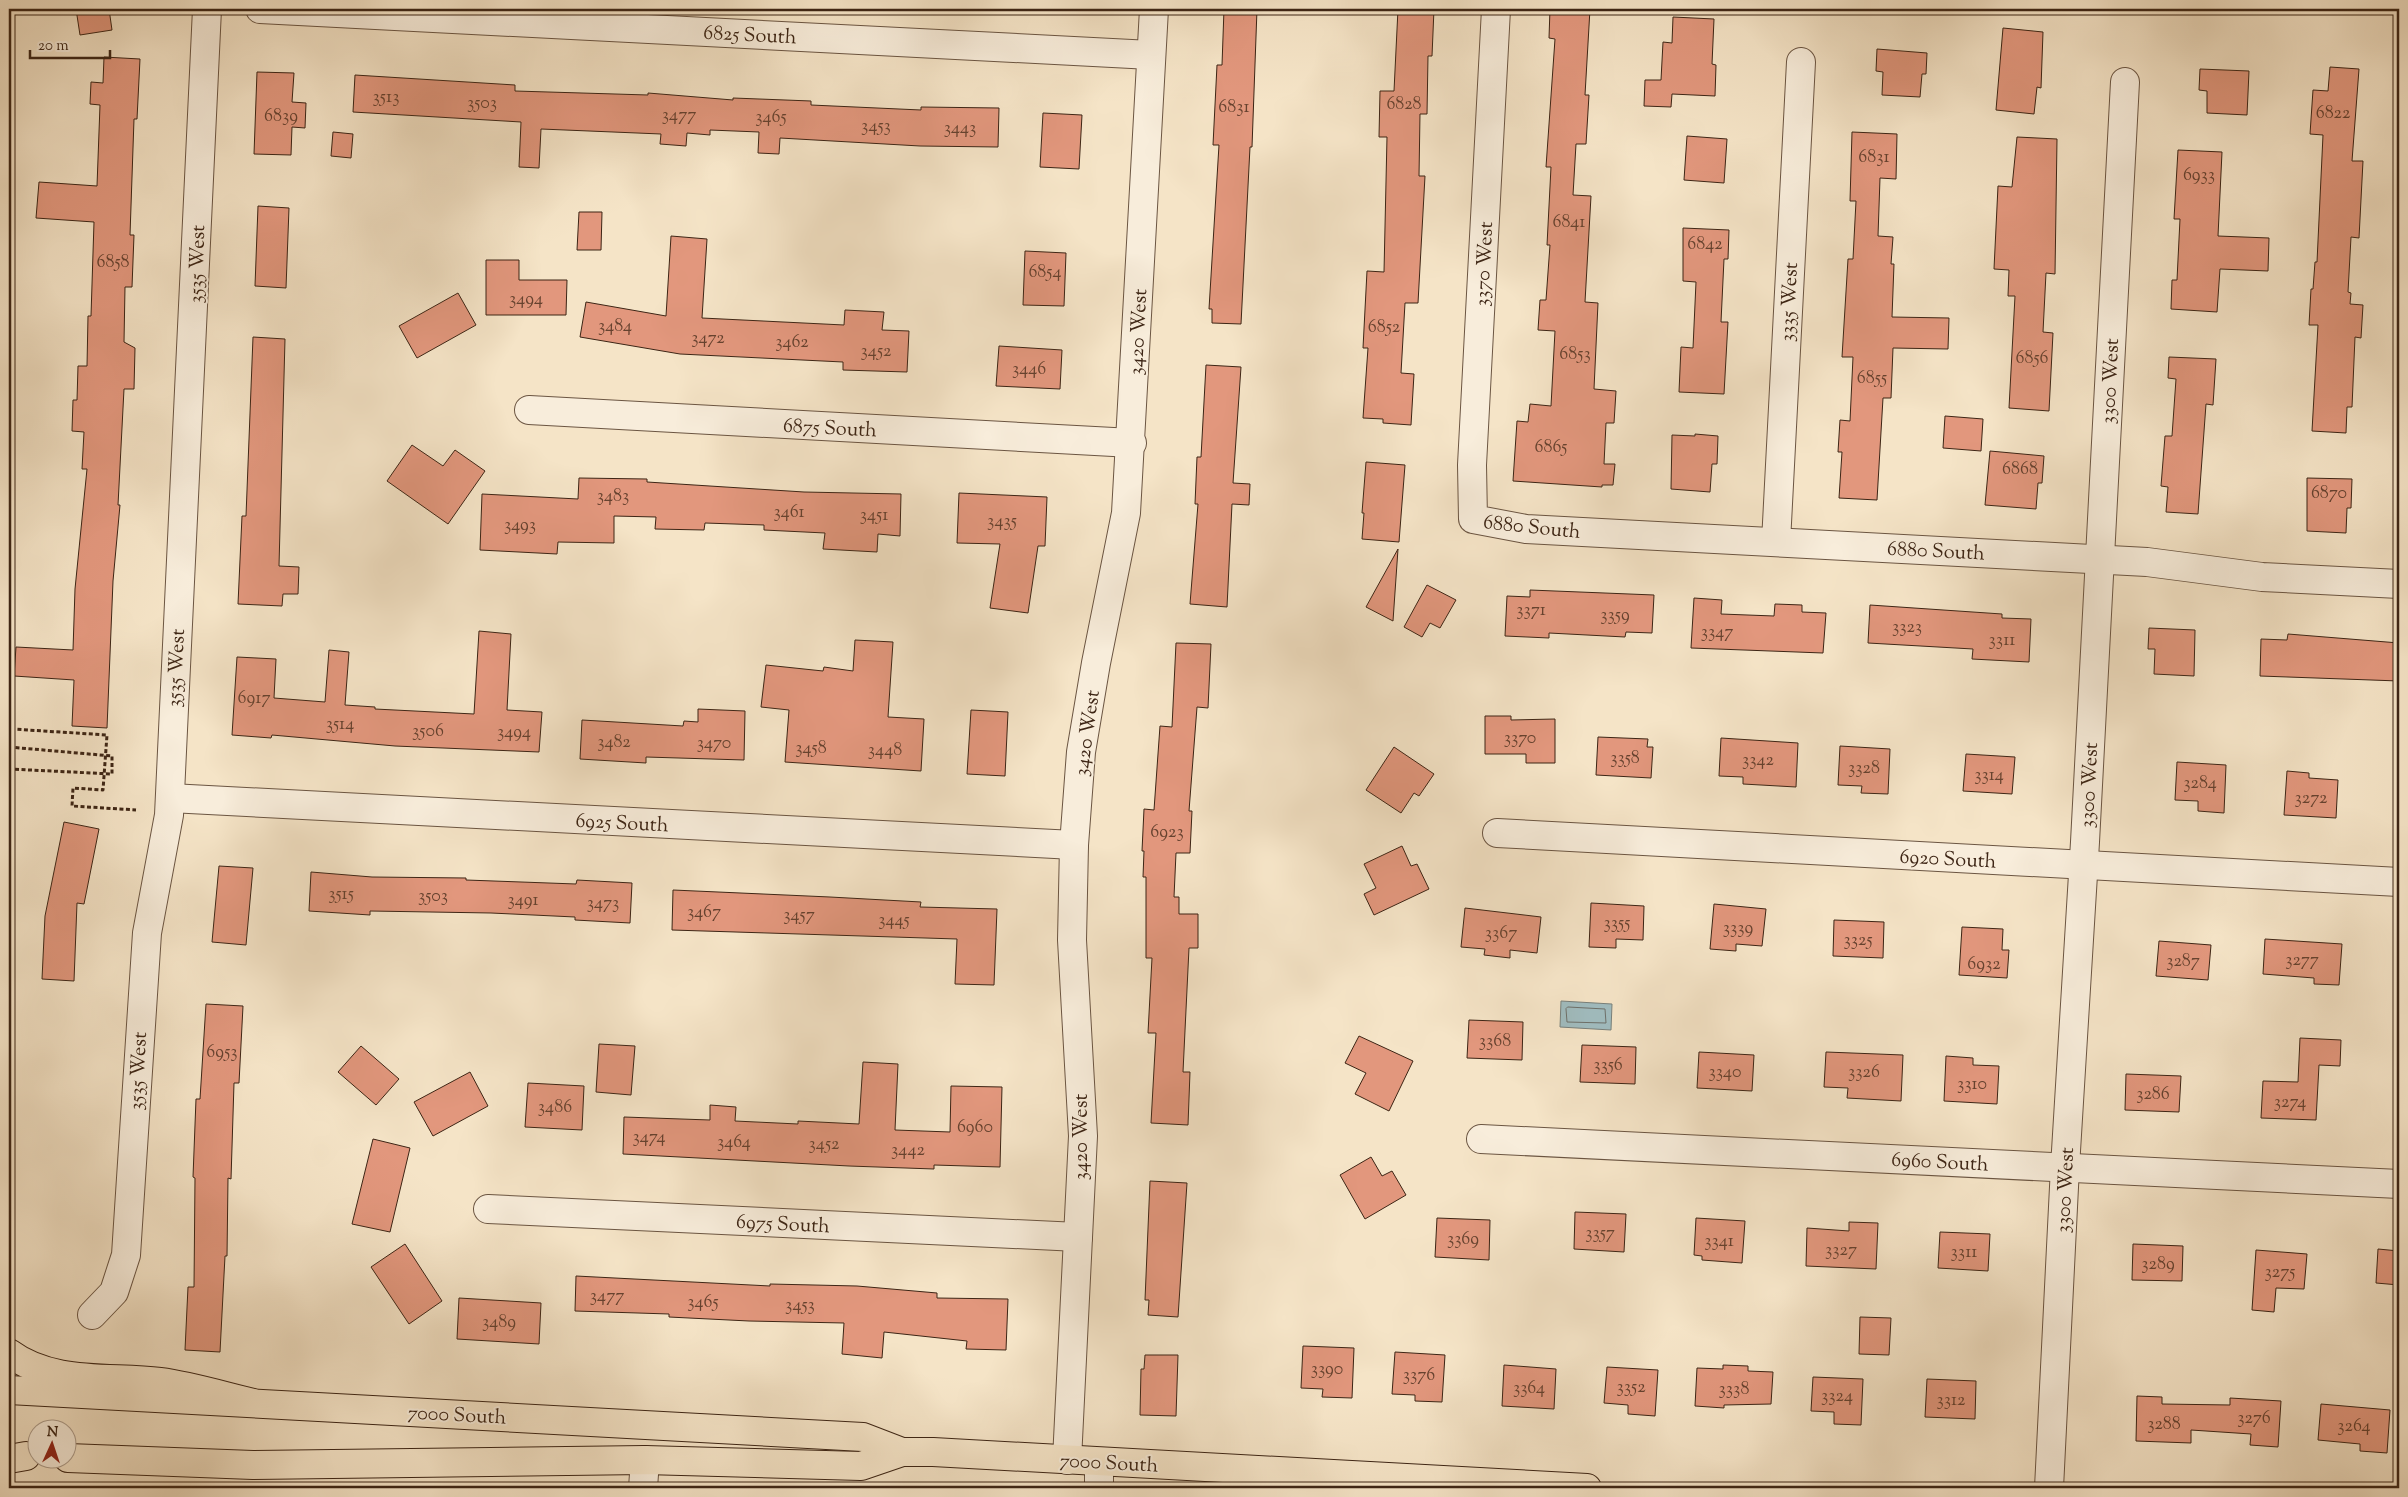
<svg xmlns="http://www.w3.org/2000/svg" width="2408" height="1497" font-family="'Sorts Mill Goudy',serif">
	<rect width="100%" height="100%" fill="#f5e4c7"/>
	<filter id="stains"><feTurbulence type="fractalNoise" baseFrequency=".004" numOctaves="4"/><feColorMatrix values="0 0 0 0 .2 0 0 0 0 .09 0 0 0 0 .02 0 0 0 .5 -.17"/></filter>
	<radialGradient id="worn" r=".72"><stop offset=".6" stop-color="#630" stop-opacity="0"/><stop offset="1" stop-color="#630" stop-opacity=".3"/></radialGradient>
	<polygon fill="#a0bcbf" stroke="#78807b" points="1561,1001 1612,1004 1611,1030 1560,1027"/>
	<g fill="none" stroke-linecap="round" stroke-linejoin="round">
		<polygon stroke="#6e706a" stroke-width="1" points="1568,1007 1605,1009 1606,1023 1567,1022 1566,1009"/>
	</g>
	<g fill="#e2977d" stroke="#3d2515">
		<polygon points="76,9 109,9 112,30 80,35"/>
		<polygon points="1224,9 1257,9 1252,147 1250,147 1241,324 1212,323 1212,309 1209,309 1219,145 1213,145 1217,65 1222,65"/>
		<polygon points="1398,9 1434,9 1432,56 1428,56 1427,114 1420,114 1419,176 1425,176 1418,303 1405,303 1401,373 1414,374 1411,425 1383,423 1383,419 1363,418 1368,348 1363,348 1367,271 1384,272 1387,137 1379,137 1380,91 1394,91"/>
		<polygon points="1550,9 1590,9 1585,95 1589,95 1586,144 1576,144 1573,195 1591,196 1585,302 1598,303 1594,389 1616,391 1614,423 1606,423 1604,464 1615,464 1613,485 1602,485 1602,487 1513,481 1517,421 1528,422 1530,404 1551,406 1555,331 1538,330 1540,300 1546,300 1550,245 1547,245 1551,167 1546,167 1555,39 1549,38"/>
		<polygon points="1673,17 1714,19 1712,64 1716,65 1715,96 1672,94 1671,107 1644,106 1645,80 1661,80 1663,42 1672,43"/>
		<polygon points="2003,28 2043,32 2041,88 2037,87 2034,114 1996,110"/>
		<polygon points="1877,49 1927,53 1926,74 1922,74 1920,97 1882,95 1883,72 1876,71"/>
		<polygon points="104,57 140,59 137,119 134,119 130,235 134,235 132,287 125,287 124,342 135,348 134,389 124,389 118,505 120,505 113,581 107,728 72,726 74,680 14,676 16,647 73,650 75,589 87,469 82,469 84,432 72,431 73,400 77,400 78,366 87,366 88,316 91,316 94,222 36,218 39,182 97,186 100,105 90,104 91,82 103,83"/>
		<polygon points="2330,67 2359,69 2352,161 2363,161 2359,238 2351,237 2348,292 2351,293 2350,304 2363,305 2361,338 2355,337 2352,407 2347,407 2346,433 2312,431 2318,325 2309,325 2311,289 2313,289 2315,262 2317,262 2323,135 2310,134 2313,90 2328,91"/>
		<polygon points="2200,69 2249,71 2247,115 2207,113 2207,91 2199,90"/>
		<polygon points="257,72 294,73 292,102 306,103 305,128 292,127 291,155 254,154"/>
		<polygon points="355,75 515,85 515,91 648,95 648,93 733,100 733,98 811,101 811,105 921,110 921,107 999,108 998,147 920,146 780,138 779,154 758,153 759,132 710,130 710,135 687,133 686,146 660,144 661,134 541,129 539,168 519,167 521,122 353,112"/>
		<polygon points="1043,113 1082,115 1079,169 1040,167"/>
		<polygon points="333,132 353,134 351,158 331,156"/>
		<polygon points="1852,132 1897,134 1896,179 1880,178 1878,236 1893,237 1891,264 1894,264 1892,317 1949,318 1948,349 1893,348 1891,398 1883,398 1877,500 1839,498 1842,452 1838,452 1840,420 1850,421 1853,357 1842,357 1848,259 1853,259 1856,201 1850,201"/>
		<polygon points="1687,136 1727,139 1724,183 1684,180"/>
		<polygon points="2017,137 2057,139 2055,274 2046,273 2043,332 2053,333 2049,411 2009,408 2015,296 2008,296 2009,270 1994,269 1998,186 2012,187"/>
		<polygon points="2178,150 2222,152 2218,236 2269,238 2268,271 2220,269 2217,312 2171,309 2172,280 2177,280 2180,219 2174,219"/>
		<polygon points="258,206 289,208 286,288 255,286"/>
		<polygon points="579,212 602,212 601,250 577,250"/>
		<polygon points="1683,228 1729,230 1728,259 1724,259 1721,322 1728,322 1724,394 1679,392 1681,347 1693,348 1696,282 1683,281"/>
		<polygon points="671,236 707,239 702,318 844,325 845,310 884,312 882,330 909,331 907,372 843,370 843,362 680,354 580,337 586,302 666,316"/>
		<polygon points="1025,251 1066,253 1064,306 1023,305"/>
		<polygon points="486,260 519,260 519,280 567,280 566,315 486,315"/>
		<polygon points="458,293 476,325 417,358 399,326"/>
		<polygon points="253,337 285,339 279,566 299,567 298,594 283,594 282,606 238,604 242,516 246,516"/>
		<polygon points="999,346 1062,350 1060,389 996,386"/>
		<polygon points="2169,357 2216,359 2213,405 2206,404 2198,514 2166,512 2168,487 2161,486 2165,436 2172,436 2176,379 2168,378"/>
		<polygon points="1206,365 1241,367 1233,483 1250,484 1249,505 1232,504 1227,607 1190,604 1198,504 1195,504 1197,457 1201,457"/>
		<polygon points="1945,416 1983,419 1981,451 1943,448"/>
		<polygon points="1695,434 1718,436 1717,464 1712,464 1710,492 1671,489 1672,435 1695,436"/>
		<polygon points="412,445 443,466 455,450 485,471 448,524 387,481"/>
		<polygon points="1990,451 2044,456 2042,483 2038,483 2036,509 1985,505"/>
		<polygon points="1366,462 1405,465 1399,542 1362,539 1364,513 1362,513"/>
		<polygon points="579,478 647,479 647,482 804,492 901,494 900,536 878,534 877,552 823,549 825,533 764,530 764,525 705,523 704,530 655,529 656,517 614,516 614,543 558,542 557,554 480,550 482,494 578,499"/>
		<polygon points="2307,478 2352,479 2351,508 2347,508 2346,533 2307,531"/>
		<polygon points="959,493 1047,497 1045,546 1038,546 1028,613 990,608 1000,544 957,543"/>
		<polygon points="1398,549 1393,621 1366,607"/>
		<polygon points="1427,585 1456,600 1440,628 1430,623 1422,637 1404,627"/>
		<polygon points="1530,590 1654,595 1652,633 1626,632 1625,637 1549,633 1549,638 1505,636 1507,596 1530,597"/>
		<polygon points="1694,598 1722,600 1721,614 1774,616 1775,604 1802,605 1802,612 1826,613 1823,653 1691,648"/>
		<polygon points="1870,605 2002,614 2002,618 2031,619 2029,662 1972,659 1973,649 1868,643"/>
		<polygon points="2149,628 2195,630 2194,676 2154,674 2155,649 2148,649"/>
		<polygon points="479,631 511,634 507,710 542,712 539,752 395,746 272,735 271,738 232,735 237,657 276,659 274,698 325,702 329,650 349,652 345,705 375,707 375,709 474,714"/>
		<polygon points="2288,634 2399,643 2399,681 2260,676 2261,639 2287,640"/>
		<polygon points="855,640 893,642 888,717 924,719 921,771 785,762 789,710 761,707 766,665 823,671 824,667 853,671"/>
		<polygon points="1176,643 1211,644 1208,708 1197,707 1189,811 1192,811 1190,853 1176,853 1174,897 1179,897 1179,914 1198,914 1198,948 1189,948 1183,1072 1190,1072 1188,1125 1151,1123 1156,1033 1148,1033 1152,958 1146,958 1146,877 1143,877 1144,851 1142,851 1144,809 1154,810 1160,726 1172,727"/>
		<polygon points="698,709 745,711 744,760 646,757 646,763 580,759 582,720 683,726 684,721 698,722"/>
		<polygon points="971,710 1008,712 1005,776 967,774"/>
		<polygon points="1485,716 1511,716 1511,720 1555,719 1555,763 1526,763 1526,754 1485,754"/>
		<polygon points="1598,737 1648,739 1647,747 1653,747 1651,778 1596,775"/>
		<polygon points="1721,738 1798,743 1796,787 1743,784 1743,777 1719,776"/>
		<polygon points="1840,746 1890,749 1888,794 1861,793 1862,786 1838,785"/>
		<polygon points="1394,747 1434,774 1419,796 1414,793 1401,813 1366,790"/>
		<polygon points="1966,754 2015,757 2012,794 1963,791"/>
		<polygon points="2177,762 2226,765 2224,813 2198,811 2198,801 2175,800"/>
		<polygon points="2287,771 2309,773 2309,778 2338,780 2336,818 2284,815"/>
		<polygon points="64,822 99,829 84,904 77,903 74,981 42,979 45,916"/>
		<polygon points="1402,846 1411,866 1417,864 1429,889 1374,915 1364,894 1376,888 1364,864"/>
		<polygon points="219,866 253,868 246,945 212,942"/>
		<polygon points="311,872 372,877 466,878 466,880 576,884 577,880 632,883 630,923 575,920 575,917 491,913 370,911 370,915 309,911"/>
		<polygon points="673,890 830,897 921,902 920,907 997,909 994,985 955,984 957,939 672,930"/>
		<polygon points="1591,903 1644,906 1643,940 1616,939 1616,948 1589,947"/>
		<polygon points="1714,904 1766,909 1762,946 1736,944 1736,951 1710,949"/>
		<polygon points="1465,908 1541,917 1537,953 1510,950 1510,958 1484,955 1485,949 1461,947"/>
		<polygon points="1834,920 1884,922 1883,958 1833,956"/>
		<polygon points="1962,927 2003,929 2002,950 2009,950 2007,978 1959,975"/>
		<polygon points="2265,939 2342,944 2339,985 2314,984 2314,978 2263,974"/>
		<polygon points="2159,941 2211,945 2208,980 2156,976"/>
		<polygon points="206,1004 243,1006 239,1083 234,1083 231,1179 228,1178 227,1256 225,1256 220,1352 185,1350 188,1287 194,1287 195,1178 193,1177 196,1099 200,1099"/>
		<polygon points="1469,1020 1523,1022 1522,1060 1467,1058"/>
		<polygon points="1359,1036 1413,1061 1389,1111 1355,1094 1366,1073 1345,1063"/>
		<polygon points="2300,1038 2341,1040 2340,1066 2319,1065 2316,1120 2261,1118 2263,1081 2298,1082"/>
		<polygon points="599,1044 635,1046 631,1095 596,1092"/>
		<polygon points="1582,1045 1636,1047 1635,1084 1580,1082"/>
		<polygon points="361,1046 399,1079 376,1105 338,1072"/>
		<polygon points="1699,1052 1754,1055 1752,1091 1697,1088"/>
		<polygon points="1826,1052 1903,1055 1901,1101 1847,1098 1848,1088 1824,1087"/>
		<polygon points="1946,1056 1973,1058 1973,1065 1999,1066 1997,1104 1944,1101"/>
		<polygon points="863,1062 898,1064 895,1130 950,1132 951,1086 1002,1087 1000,1167 934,1165 934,1169 849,1166 623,1154 624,1117 710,1120 710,1105 736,1107 735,1121 798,1124 798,1121 859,1124"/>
		<polygon points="470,1072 488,1106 433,1136 414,1102"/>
		<polygon points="2126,1074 2181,1076 2179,1112 2125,1110"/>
		<polygon points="528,1083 584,1086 582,1130 525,1127"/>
		<polygon points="373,1139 410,1148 390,1232 352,1224"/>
		<polygon points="1371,1157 1382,1176 1392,1171 1406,1195 1365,1219 1340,1175"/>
		<polygon points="1150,1181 1187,1183 1178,1317 1148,1315 1149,1300 1145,1300"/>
		<polygon points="1575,1212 1626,1214 1624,1252 1574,1249"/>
		<polygon points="1437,1218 1490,1220 1489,1260 1435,1257"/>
		<polygon points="1696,1218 1745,1221 1742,1263 1702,1260 1702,1256 1694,1255"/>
		<polygon points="1849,1222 1878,1223 1876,1269 1806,1266 1807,1228 1849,1231"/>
		<polygon points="1940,1232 1990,1234 1988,1271 1938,1268"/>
		<polygon points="405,1244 442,1301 409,1324 371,1267"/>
		<polygon points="2133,1244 2183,1246 2182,1281 2132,1280"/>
		<polygon points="2378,1249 2399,1251 2399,1285 2376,1283"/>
		<polygon points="2256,1250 2307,1254 2304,1289 2276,1288 2274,1312 2252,1310"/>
		<polygon points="576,1276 770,1286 770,1284 857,1286 937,1293 937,1298 1008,1299 1006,1350 966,1349 967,1341 884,1332 882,1358 842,1354 844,1323 749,1321 669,1317 669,1314 575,1311"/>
		<polygon points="459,1298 541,1303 539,1344 457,1339"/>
		<polygon points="1860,1317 1891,1318 1889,1355 1859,1354"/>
		<polygon points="1303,1346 1354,1348 1352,1398 1322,1397 1323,1389 1301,1388"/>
		<polygon points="1395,1352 1445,1355 1442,1402 1415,1401 1415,1395 1392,1394"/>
		<polygon points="1145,1355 1178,1355 1176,1416 1140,1415 1141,1369 1144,1369"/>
		<polygon points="1504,1365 1556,1369 1554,1409 1502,1406"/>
		<polygon points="1723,1365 1748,1366 1748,1371 1773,1372 1771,1404 1724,1405 1724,1408 1695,1406 1697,1368 1723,1369"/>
		<polygon points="1607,1367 1658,1370 1655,1416 1628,1414 1628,1405 1604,1403"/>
		<polygon points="1813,1377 1863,1379 1861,1425 1834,1424 1834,1412 1811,1411"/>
		<polygon points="1927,1379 1976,1381 1975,1419 1925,1417"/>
		<polygon points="2137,1396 2162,1397 2162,1404 2230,1405 2230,1398 2281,1401 2278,1447 2250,1445 2251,1434 2191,1430 2191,1443 2136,1441"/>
		<polygon points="2321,1404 2390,1410 2387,1453 2360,1451 2360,1444 2318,1440"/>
	</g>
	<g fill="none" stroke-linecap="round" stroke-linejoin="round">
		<defs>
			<g id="minor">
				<polyline points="260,9 1151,55"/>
				<polyline points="1496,9 1472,465 1473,519 1526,529 2147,562 2262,577 2399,584"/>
				<polyline points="529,410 1132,443"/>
				<polyline points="1776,542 1801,62"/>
				<polyline points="170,798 1074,845"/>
				<polyline points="1497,833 2399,882"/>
				<polyline points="1481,1139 2399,1184"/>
				<polyline points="488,1209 1078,1237"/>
				<polyline points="92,1315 114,1292 126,1255 147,933 169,815 207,9"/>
				<polyline points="1067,1460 1083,1136 1072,940 1074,845 1081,752 1096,663 1126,513 1154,9"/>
				<polyline points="1099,1462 1099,1488"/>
				<polyline points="643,1488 645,1460"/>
				<polyline points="2049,1488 2065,1167 2085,842 2125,82"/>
			</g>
			<g id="major">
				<polyline points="9,1390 863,1437 902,1452"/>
				<polyline points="68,1458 253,1465 645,1460 861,1466 902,1452 933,1452 1587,1488"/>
			</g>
			<g id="highway">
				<path d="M9,1353C52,1385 110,1376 160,1382C191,1386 223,1396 253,1403"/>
				<polyline points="9,1459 26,1456"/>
			</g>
		</defs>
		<use href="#minor" stroke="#6b5542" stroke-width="30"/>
		<use href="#major" stroke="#3d2515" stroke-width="30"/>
		<use href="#highway" stroke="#3d2515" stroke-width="30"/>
		<polyline stroke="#3d2515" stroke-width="3" stroke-dasharray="4 2.5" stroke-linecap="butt" points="10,769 12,729 107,735 103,790 73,788 72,806 136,810"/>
		<use href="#minor" stroke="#f8eddb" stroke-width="28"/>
		<use href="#major" stroke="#f5e4c7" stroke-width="28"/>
		<use href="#highway" stroke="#f5e4c7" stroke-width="28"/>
		<polyline stroke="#3d2515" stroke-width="3" stroke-dasharray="4 2.5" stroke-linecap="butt" points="9,747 112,756 112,774 10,769"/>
	</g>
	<g text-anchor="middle" stroke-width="4" stroke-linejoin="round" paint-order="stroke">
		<g font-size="18" fill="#66422f">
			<text x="386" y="102">3513</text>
			<text x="482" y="108">3503</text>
			<text x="1404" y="109">6828</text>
			<text x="1234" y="112">6831</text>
			<text x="2333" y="118">6822</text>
			<text x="679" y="120">3477</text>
			<text x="281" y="121">6839</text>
			<text x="771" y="122">3465</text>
			<text x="876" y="131">3453</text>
			<text x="960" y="133">3443</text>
			<text x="1874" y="162">6831</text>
			<text x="2199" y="180">6933</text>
			<text x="1569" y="227">6841</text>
			<text x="1705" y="249">6842</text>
			<text x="113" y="267">6858</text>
			<text x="1045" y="277">6854</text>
			<text x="526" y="304">3494</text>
			<text x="615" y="331">3484</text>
			<text x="1384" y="332">6852</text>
			<text x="708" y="343">3472</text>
			<text x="792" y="347">3462</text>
			<text x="876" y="356">3452</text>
			<text x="1575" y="359">6853</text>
			<text x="2032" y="363">6856</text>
			<text x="1029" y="374">3446</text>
			<text x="1872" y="383">6855</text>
			<text x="1551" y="452">6865</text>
			<text x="2020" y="474">6868</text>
			<text x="2329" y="498">6870</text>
			<text x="613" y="501">3483</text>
			<text x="789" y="517">3461</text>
			<text x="874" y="520">3451</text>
			<text x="1002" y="526">3435</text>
			<text x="520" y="530">3493</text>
			<text x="1531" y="615">3371</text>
			<text x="1615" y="620">3359</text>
			<text x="1907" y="632">3323</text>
			<text x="1717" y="637">3347</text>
			<text x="2002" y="645">3311</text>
			<text x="254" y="703">6917</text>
			<text x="340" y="729">3514</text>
			<text x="428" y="736">3506</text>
			<text x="514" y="737">3494</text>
			<text x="1520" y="743">3370</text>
			<text x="614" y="747">3482</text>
			<text x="714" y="748">3470</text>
			<text x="811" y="753">3458</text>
			<text x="885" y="755">3448</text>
			<text x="1625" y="763">3358</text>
			<text x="1758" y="765">3342</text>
			<text x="1864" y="773">3328</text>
			<text x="1989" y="780">3314</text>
			<text x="2200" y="788">3284</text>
			<text x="2311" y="803">3272</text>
			<text x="1167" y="837">6923</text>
			<text x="341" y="899">3515</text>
			<text x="433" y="901">3503</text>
			<text x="523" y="905">3491</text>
			<text x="603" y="908">3473</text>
			<text x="704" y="917">3467</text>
			<text x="799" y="920">3457</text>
			<text x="894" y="925">3445</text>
			<text x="1617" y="928">3355</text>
			<text x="1738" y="933">3339</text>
			<text x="1501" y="938">3367</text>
			<text x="1858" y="945">3325</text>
			<text x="2302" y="965">3277</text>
			<text x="2183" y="966">3287</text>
			<text x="1984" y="969">6932</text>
			<text x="1495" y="1046">3368</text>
			<text x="222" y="1057">6953</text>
			<text x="1608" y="1070">3356</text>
			<text x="1725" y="1077">3340</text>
			<text x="1864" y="1077">3326</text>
			<text x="1972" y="1089">3310</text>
			<text x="2153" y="1099">3286</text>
			<text x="2290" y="1107">3274</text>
			<text x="555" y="1112">3486</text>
			<text x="975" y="1132">6960</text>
			<text x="649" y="1142">3474</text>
			<text x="734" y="1147">3464</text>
			<text x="824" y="1149">3452</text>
			<text x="908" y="1155">3442</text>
			<text x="1600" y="1238">3357</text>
			<text x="1463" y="1244">3369</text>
			<text x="1719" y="1246">3341</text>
			<text x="1841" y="1255">3327</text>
			<text x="1964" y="1257">3311</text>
			<text x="2158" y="1269">3289</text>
			<text x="2280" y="1277">3275</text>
			<text x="607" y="1301">3477</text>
			<text x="703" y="1307">3465</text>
			<text x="800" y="1310">3453</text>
			<text x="499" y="1327">3489</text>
			<text x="1327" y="1374">3390</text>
			<text x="1419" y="1380">3376</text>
			<text x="1631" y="1392">3352</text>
			<text x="1529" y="1393">3364</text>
			<text x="1734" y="1394">3338</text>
			<text x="1837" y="1401">3324</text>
			<text x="1951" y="1405">3312</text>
			<text x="2254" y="1423">3276</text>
			<text x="2164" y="1429">3288</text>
			<text x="2354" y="1431">3264</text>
		</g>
		<g font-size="20" fill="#3d2515" stroke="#f8eddb">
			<text transform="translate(750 34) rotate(3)" y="7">6825 South</text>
			<text transform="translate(196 264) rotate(-88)" y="7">3535 West</text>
			<text transform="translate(1483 264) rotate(-87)" y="7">3370 West</text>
			<text transform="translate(1788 302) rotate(-87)" y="7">3335 West</text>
			<text transform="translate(1137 332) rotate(-87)" y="7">3420 West</text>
			<text transform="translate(2109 381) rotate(-87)" y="7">3300 West</text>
			<text transform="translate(830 427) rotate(3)" y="7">6875 South</text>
			<text transform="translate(1532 526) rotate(6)" y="7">6880 South</text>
			<text transform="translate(1936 550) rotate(3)" y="7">6880 South</text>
			<text transform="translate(175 668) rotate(-87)" y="7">3535 West</text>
			<text transform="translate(1086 733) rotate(-82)" y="7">3420 West</text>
			<text transform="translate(2088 785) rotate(-87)" y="7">3300 West</text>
			<text transform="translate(622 822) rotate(3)" y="7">6925 South</text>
			<text transform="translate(1948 858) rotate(3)" y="7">6920 South</text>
			<text transform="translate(137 1071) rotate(-87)" y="7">3535 West</text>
			<text transform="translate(1080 1137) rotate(-90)" y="7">3420 West</text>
			<text transform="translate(1940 1161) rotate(3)" y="7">6960 South</text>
			<text transform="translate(2064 1190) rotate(-87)" y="7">3300 West</text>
			<text transform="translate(783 1223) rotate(3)" y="7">6975 South</text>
			<text transform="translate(457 1414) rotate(3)" y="7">7000 South</text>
			<text transform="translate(1109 1462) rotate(3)" y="7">7000 South</text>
		</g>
	</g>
	<rect width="2408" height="1497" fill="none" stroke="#f5e4c7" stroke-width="30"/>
	<rect x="10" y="10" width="2388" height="1477" fill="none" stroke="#3d2515" stroke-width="2.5"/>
	<rect x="15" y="15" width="2378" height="1467" fill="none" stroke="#3d2515"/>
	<g transform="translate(52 1444) rotate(3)"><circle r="24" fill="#f8eddb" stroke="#ad9d8c"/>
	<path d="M0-4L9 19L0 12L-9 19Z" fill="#8f2418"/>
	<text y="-8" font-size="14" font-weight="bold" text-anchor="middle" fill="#3d2515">N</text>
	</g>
	<path d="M30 50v8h80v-8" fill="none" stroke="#3d2515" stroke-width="2.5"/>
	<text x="38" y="50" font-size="15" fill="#3d2515" stroke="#f8eddb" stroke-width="4" paint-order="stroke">20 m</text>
	<rect width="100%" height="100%" filter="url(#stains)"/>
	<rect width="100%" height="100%" fill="url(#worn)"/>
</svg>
